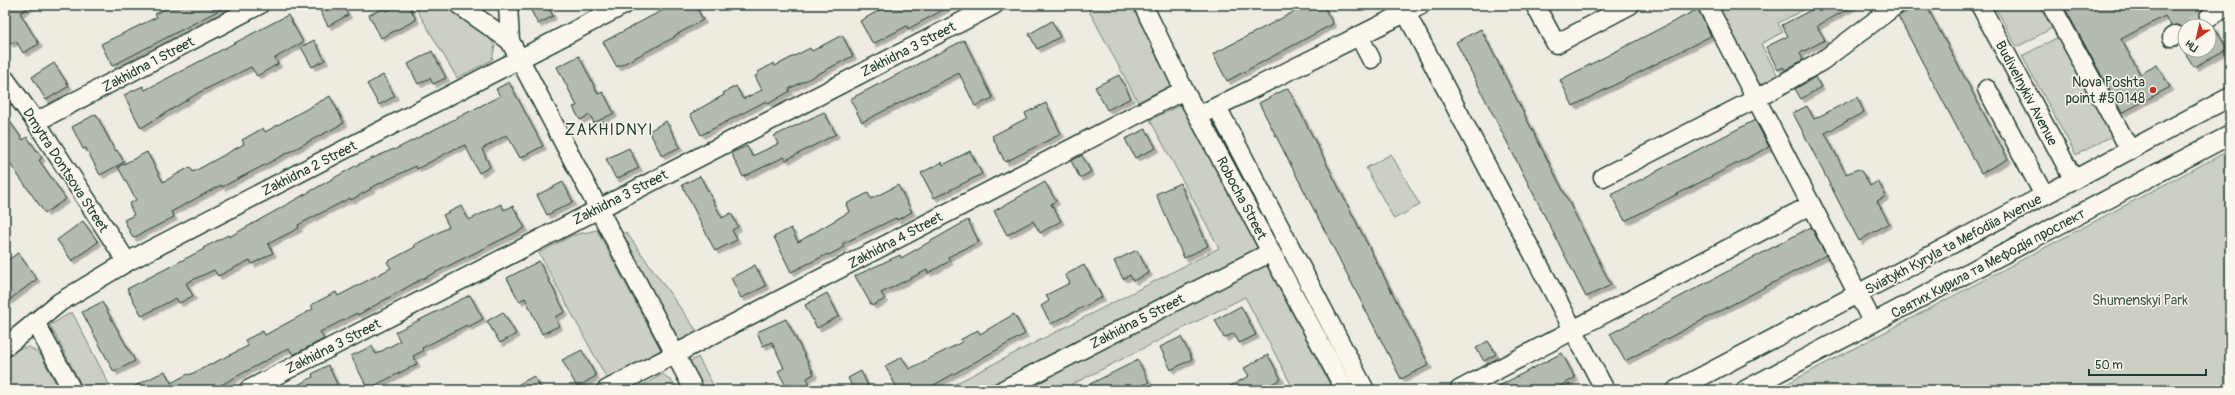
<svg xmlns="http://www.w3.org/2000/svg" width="2235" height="395" font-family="Pangolin,sans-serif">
	<defs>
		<filter id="shadow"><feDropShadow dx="3.5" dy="3.5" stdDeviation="0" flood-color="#0004"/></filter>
	</defs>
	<rect width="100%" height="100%" fill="#eeece1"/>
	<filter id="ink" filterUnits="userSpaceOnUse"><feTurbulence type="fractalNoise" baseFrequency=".025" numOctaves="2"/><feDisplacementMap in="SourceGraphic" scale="8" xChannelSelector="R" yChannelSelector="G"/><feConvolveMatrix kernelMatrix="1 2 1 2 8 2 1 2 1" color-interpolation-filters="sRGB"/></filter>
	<g filter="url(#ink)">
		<g fill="#cbcfc4" stroke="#75867c">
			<polygon points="414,5 454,5 479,22 495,46 492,60 457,78"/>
			<polygon points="1086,5 1133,5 1173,84 1138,102"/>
			<polygon points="1716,5 1808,5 1809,7 1778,23 1783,32 1761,44 1779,78 1759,88"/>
			<polygon points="1994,5 2045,5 2056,26 2017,47"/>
			<polygon points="2062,35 2116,134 2076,155 2022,56"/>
			<polygon points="1182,104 1259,239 1258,248 981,390 943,390 1219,248 1150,120"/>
			<polygon points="2230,150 2230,390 1775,390"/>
			<polygon points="1391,154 1420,205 1394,219 1366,168"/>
			<polygon points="597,230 661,350 607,379 539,253 573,235"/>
			<polygon points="626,232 699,334 679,346 619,236"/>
			<polygon points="1260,264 1270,268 1333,390 1294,390 1245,297 1061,390 1019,390"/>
			<polygon points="72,312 112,390 84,390 50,325"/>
			<polygon points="29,347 41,355 59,390 5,390 5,359 15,349"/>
			<polygon points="698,357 716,390 702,390 687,363"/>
			<polygon points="663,374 681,390 634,390"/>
		</g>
		<g fill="#b4bbb0" stroke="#1f3d34" filter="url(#shadow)">
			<polygon points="5,5 32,5 20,13 39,44 23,53 16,41 10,44 5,36"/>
			<polygon points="173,5 229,5 112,66 101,44 157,17 155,14"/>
			<polygon points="317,5 343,5 348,15 328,26"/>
			<polygon points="398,5 409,5 416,20 381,38 369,15 384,8 386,11"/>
			<polygon points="528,5 547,5 553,16 538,24"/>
			<polygon points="672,5 695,5 703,20 674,36 675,37 617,67 603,42"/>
			<polygon points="889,5 952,5 908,29 907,26 873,44 860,21"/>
			<polygon points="1307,5 1323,5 1333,24 1227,81 1213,54"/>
			<polygon points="1811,5 1855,5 1817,26 1825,40 1800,53 1803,60 1785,70 1783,67 1778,70 1766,47 1788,36 1782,25 1813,9"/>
			<polygon points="1920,5 1926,5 2008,159 1981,173 1898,16"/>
			<polygon points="2063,5 2202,5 2204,8 2199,17 2204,26 2185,26 2185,30 2177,25 2171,26 2165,16 2121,39 2140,74 2157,65 2170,87 2122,113"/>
			<polygon points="1698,9 1711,36 1573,106 1560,80"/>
			<polygon points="288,15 303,42 275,58 278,64 257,76 251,67 200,92 141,128 124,95 143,86 145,90"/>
			<polygon points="1052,21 1060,37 1037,49 1029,34"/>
			<polygon points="2214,26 2227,49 2194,67 2180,45 2185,40 2185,50 2209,50 2209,27"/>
			<polygon points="1481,29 1611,285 1586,297 1456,42"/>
			<polygon points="842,35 853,56 789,89 790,91 768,104 766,101 701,135 690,114 724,95 723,93 736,86 743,99 762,90 755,76 759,74 758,72 774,63 775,66 810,48 812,51"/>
			<polygon points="314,40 325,60 312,67 301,47"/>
			<polygon points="964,40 993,98 975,106 959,73 862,122 850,99"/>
			<polygon points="432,51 446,78 433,84 430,78 418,84 408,64"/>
			<polygon points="579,56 598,94 603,92 614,113 594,123 590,115 580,120 573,107 577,106 557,67"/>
			<polygon points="54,63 69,86 46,100 32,77"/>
			<polygon points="383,75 395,96 379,105 367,84"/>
			<polygon points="1119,75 1131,98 1107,110 1095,87"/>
			<polygon points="1815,77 1821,87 1801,99 1795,89"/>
			<polygon points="509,82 543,146 520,158 507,135 482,149 490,167 479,173 465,145 456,149 456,148 417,169 416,166 370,188 371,189 351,200 350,198 298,225 299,228 268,244 273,253 252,264 250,260 218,276 214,270 186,283 193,296 179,303 176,298 142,316 127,289 204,249 203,248 228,235 229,237 357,165 394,149 394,150 500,96 496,89"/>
			<polygon points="1288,88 1429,365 1401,379 1259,103"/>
			<polygon points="330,96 344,123 257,169 222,187 221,185 171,212 174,217 133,238 124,220 134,215 129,204 136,200 118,167 147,152 163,182 190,167 193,172 244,144 242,140 263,128 265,132"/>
			<polygon points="1857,97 1864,112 1825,133 1846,174 1858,169 1862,172 1870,186 1878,181 1886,196 1877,201 1889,223 1859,241 1793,113 1807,106 1814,119"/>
			<polygon points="1046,103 1061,134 1005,162 992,136 1027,118 1025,113"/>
			<polygon points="824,112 836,134 786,160 784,157 743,177 731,153 747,146 752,156 778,144 774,136"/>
			<polygon points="96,114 115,151 117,150 124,162 100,175 86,148 83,149 72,127"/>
			<polygon points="5,115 23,140 27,137 42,158 39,160 66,199 45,213 5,157"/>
			<polygon points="1755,120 1769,147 1625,221 1611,195"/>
			<polygon points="666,121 680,147 662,156 649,131"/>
			<polygon points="1146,129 1156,148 1135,158 1125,139"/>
			<polygon points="629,148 639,168 616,179 606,159"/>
			<polygon points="970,151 982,174 934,198 921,173 942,162 943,165"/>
			<polygon points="1082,155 1091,172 1080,178 1071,161"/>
			<polygon points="700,176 722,218 731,213 738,227 732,230 737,240 715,251 682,185"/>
			<polygon points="563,182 573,202 547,215 537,195"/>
			<polygon points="1045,182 1056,201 1051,204 1061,221 1040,233 1033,221 1007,235 994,211"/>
			<polygon points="1180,183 1208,246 1184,258 1156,194"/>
			<polygon points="898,185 912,212 897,220 896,218 842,244 844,247 829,255 828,254 791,272 774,237 791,228 798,242 849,212 846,204 868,193 871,199"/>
			<polygon points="501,204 504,210 513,206 525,228 420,280 358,315 357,313 320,332 324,339 293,355 289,348 212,390 127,390 165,371 171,383 188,374 189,375 248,346 245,340 263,331 265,335 313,309 311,305 336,292 338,296 391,268 387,262 415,247 414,245 449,227 443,215 461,206 469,220"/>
			<polygon points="968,220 979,242 948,257 950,261 928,273 927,270 881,293 885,299 872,306 855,276 900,255 901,258"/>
			<polygon points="83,221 98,242 72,261 57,240"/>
			<polygon points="1811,227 1826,255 1625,361 1610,334"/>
			<polygon points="1137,250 1149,273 1133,281 1130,275 1123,279 1114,261"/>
			<polygon points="18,253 37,279 5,303 5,262"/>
			<polygon points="539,261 565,312 555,317 559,326 542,334 525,298 519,301 507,278"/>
			<polygon points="755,265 766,286 741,298 731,278"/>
			<polygon points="1084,265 1102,297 1051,324 1041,306 1049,301 1046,295 1070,283 1065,275"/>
			<polygon points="827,293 839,316 817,328 805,305"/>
			<polygon points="470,295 483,319 468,327 467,325 422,348 423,351 413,356 417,364 368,389 351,356 372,346 376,354 400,341 395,332"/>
			<polygon points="102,302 135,361 114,372 82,312"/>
			<polygon points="1241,306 1256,335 1239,343 1234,333 1224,338 1215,320"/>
			<polygon points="503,312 516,334 500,343 487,321"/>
			<polygon points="1014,314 1025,334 925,390 898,390 885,366 902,357 909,369 962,342 960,340 978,330 980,334"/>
			<polygon points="786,319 814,374 807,378 810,384 800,390 788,390 778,371 784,368 772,342 763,346 757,332"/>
			<polygon points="1181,337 1192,359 1171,370 1160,347"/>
			<polygon points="1488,341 1496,354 1484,361 1476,348"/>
			<polygon points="582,350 596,376 577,387 562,360"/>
			<polygon points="1562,353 1575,378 1553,390 1491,390"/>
			<polygon points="1268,355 1281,379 1260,390 1223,390 1249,376 1244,368"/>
			<polygon points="1138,360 1149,382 1133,390 1078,390"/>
			<polygon points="328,365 340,390 288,390 313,377 312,374"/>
			<polygon points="861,371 870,390 854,390 848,378"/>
			<polygon points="534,376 542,390 508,390"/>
		</g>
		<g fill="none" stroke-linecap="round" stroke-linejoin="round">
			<polyline stroke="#c5c9be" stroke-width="18" stroke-dasharray="18 9" stroke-linecap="butt" points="2192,26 2209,17"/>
			<defs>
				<g id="minor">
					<polyline points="459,5 510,41"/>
					<polyline points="508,5 510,41 694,390"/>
					<polyline points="1143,5 1184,90 1345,390"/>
					<polyline points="1535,5 1556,44 1630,5"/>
					<polyline points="1707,5 1873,323"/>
					<polyline points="1980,5 2074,180"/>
					<polyline points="2051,5 2130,150"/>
					<polyline points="1406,13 1605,390"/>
					<polyline points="2209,17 2230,5"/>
					<polyline points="1359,36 1371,59"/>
					<polyline points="2172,37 2176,35"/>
					<polyline points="5,79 36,122 127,262"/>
					<polyline points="1987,89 2044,195"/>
					<polyline points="1217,107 1365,390"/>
					<polyline points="1206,112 1421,5"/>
					<polyline points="36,122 259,5"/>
					<polyline points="1603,177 1765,94 1822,61 1896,5"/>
					<polyline points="35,322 72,390"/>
					<polyline points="5,347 60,302 127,262 624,5"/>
					<polyline points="248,390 994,5"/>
					<polyline points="606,390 1184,90"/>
					<polyline points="1003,390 1271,252"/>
					<polyline points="1459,390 1811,205"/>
					<polyline points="1676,390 2230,97"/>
					<polyline points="1745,390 2230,135"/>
				</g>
			</defs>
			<use href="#minor" stroke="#1f3d34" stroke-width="21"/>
			<use href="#minor" stroke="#fbf7ec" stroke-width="18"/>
		</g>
	</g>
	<circle fill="#c8321e" stroke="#fbf7ec" stroke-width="1.5" cx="2153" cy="90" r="4"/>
	<g text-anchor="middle" stroke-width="3" stroke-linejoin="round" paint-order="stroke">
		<g font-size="14" fill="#1f3d34" stroke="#fbf7ec">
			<text transform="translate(908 49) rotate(-27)" y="5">Zakhidna 3 Street</text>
			<text transform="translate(148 64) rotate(-28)" y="5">Zakhidna 1 Street</text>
			<text transform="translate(2027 93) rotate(62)" y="5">Budivelnykiv Avenue</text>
			<text transform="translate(309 168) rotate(-27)" y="5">Zakhidna 2 Street</text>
			<text transform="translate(66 170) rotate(57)" y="5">Dmytra Dontsova Street</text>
			<text transform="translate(620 197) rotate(-27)" y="5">Zakhidna 3 Street</text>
			<text transform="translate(1242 198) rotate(62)" y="5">Robocha Street</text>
			<text transform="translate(895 240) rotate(-28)" y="5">Zakhidna 4 Street</text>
			<text transform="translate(1953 244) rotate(-28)" y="5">Sviatykh Kyryla ta Mefodiia Avenue</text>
			<text transform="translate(1988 263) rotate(-28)" y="5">Святих Кирила та Мефодія проспект</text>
			<text transform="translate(1137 321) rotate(-27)" y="5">Zakhidna 5 Street</text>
			<text transform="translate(333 346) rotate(-27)" y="5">Zakhidna 3 Street</text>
		</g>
		<g font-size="14" fill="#1f3d34" stroke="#fbf7ec" text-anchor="end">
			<text x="2145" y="87">Nova Poshta<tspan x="2145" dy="16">point #50148</tspan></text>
		</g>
		<g font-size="14" fill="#415a51" stroke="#fbf7ec">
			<text x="2140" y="305">Shumenskyi Park</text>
		</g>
		<g font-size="16" letter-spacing="1" fill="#1f3d34" stroke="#fbf7ec">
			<text x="609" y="135">ZAKHIDNYI</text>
		</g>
	</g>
	<rect width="2235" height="395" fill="none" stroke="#fbf7ec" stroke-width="20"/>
	<rect x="10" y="10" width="2215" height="375" fill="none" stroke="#1f3d34" stroke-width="1.5" filter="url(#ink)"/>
	<g transform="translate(2197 38) rotate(214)"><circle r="19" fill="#fbf7ec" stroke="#a3ada2"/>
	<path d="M0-3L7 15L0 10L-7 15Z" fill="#c8321e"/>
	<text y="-6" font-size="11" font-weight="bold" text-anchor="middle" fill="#1f3d34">Пн</text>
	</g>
	<path d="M2089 369v6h117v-6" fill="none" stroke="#1f3d34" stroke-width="2"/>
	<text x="2095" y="369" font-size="12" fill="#1f3d34" stroke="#fbf7ec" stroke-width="3" paint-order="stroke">50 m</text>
</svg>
